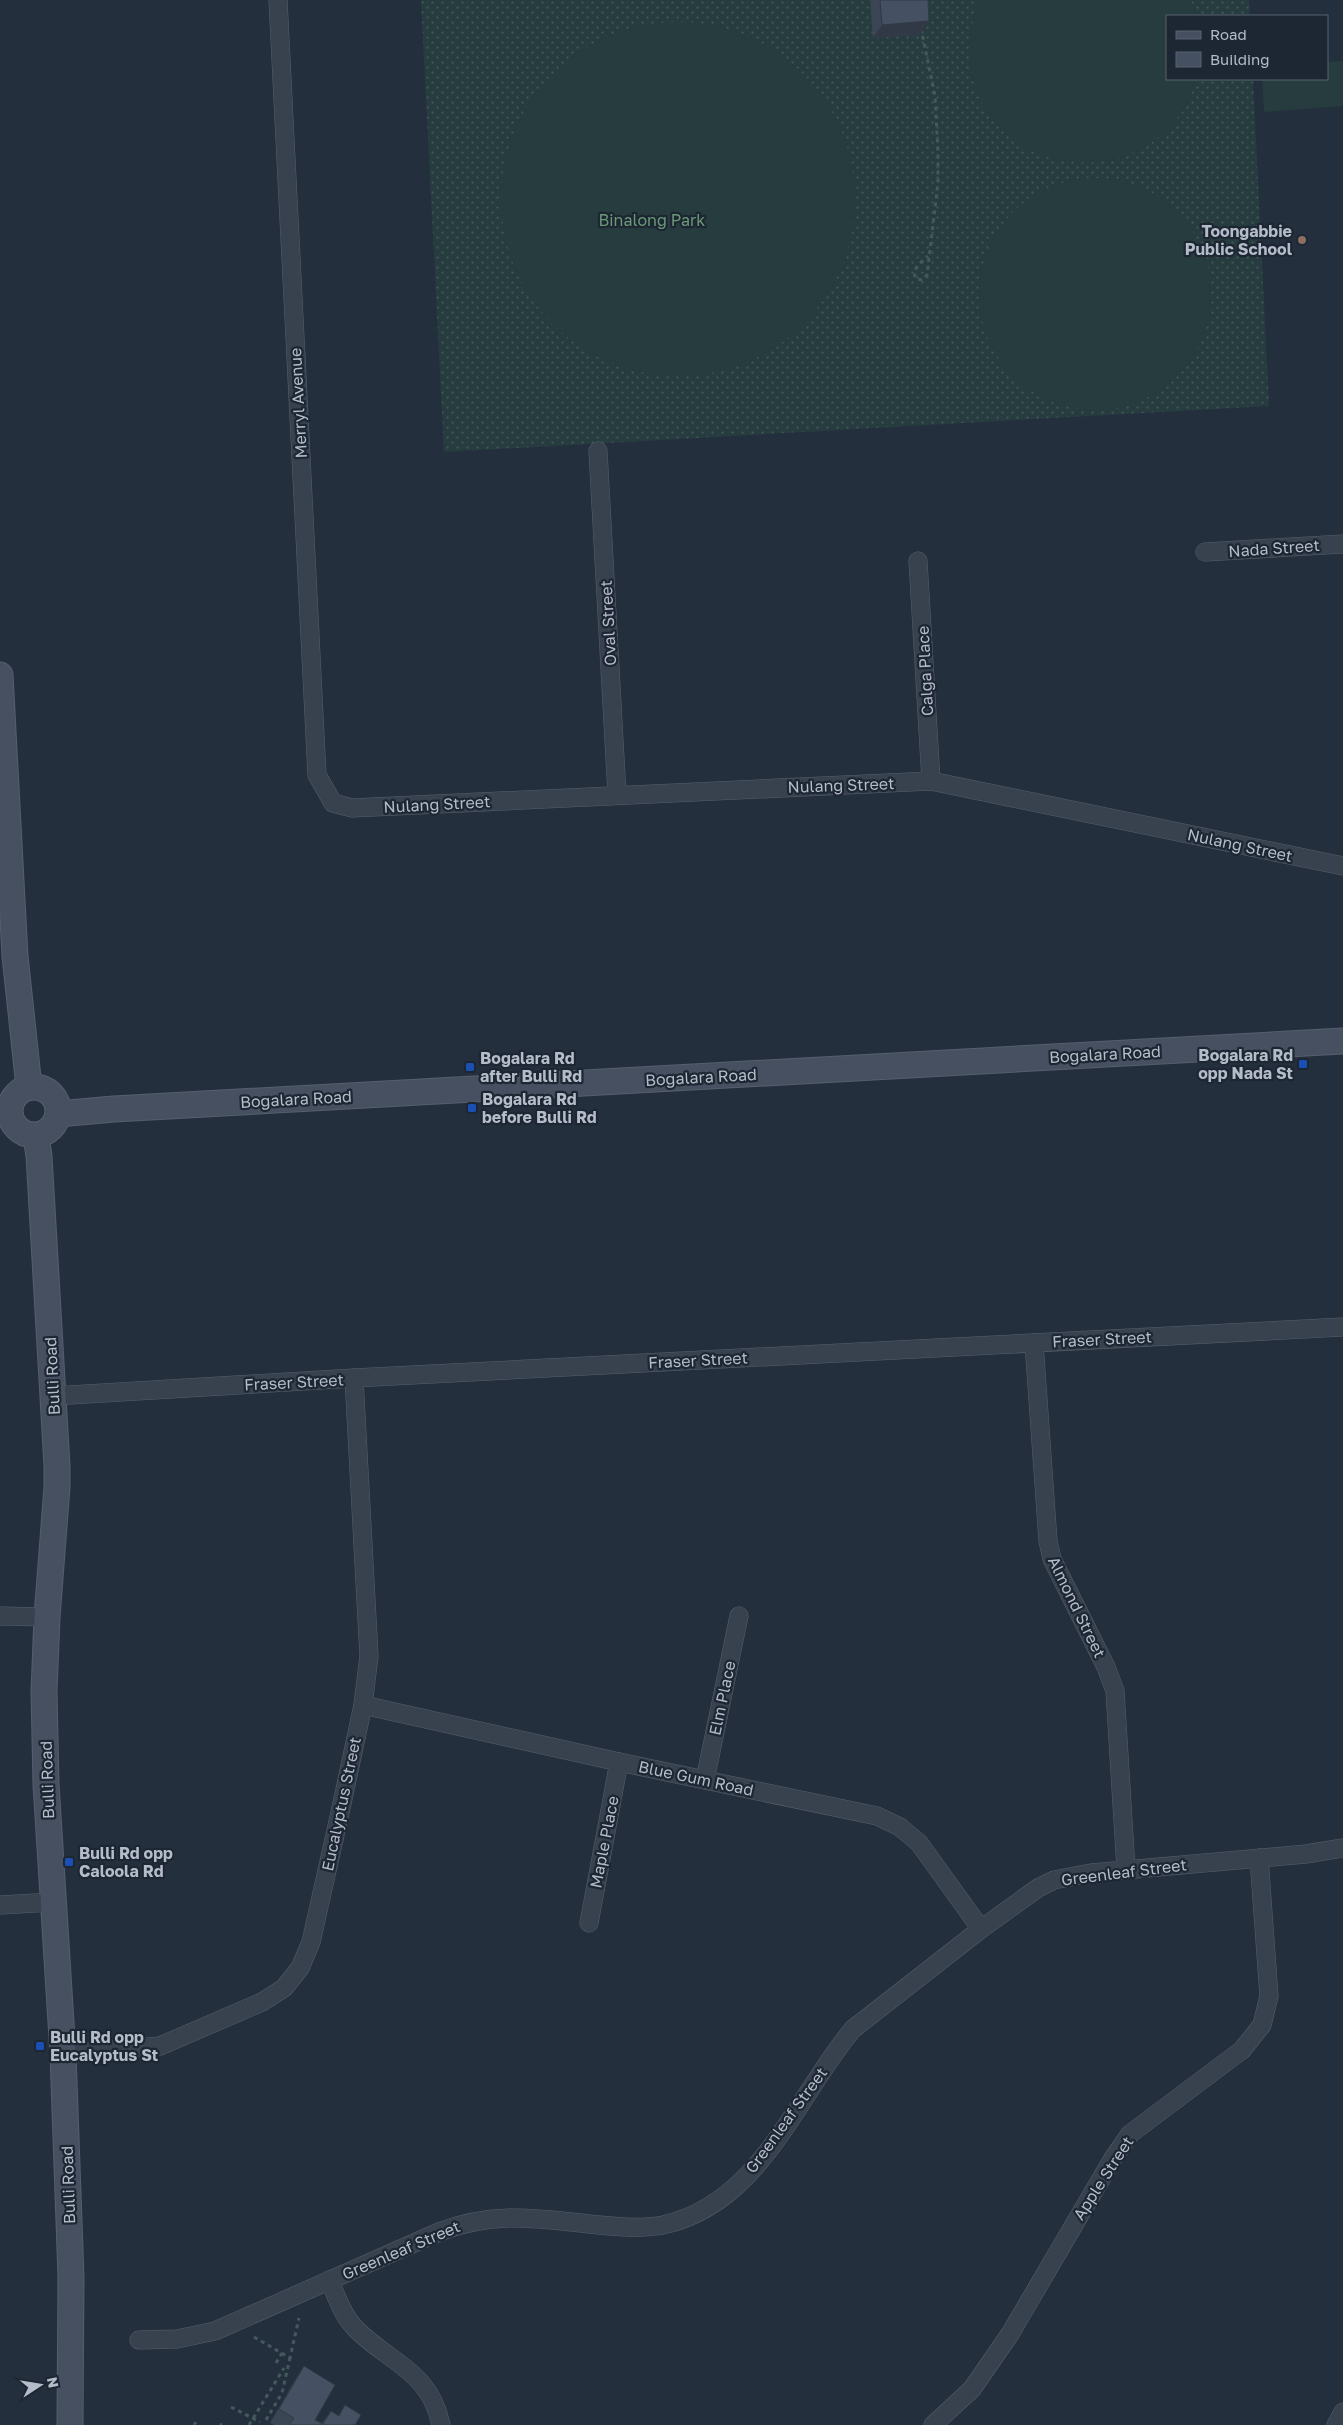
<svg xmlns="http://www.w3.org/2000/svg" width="1343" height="2425" font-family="'Golos Text',sans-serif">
	<defs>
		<pattern id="grass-dots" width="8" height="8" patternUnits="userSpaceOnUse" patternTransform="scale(1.25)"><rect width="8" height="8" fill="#263c3f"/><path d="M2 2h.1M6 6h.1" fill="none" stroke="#435659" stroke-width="1.8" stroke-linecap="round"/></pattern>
	</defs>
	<rect width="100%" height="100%" fill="#242f3e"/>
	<polygon fill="url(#grass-dots)" points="421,0 1249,0 1250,16 1167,16 1167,79 1253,79 1269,406 444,452"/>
	<g fill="#263c3f">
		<path d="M979,0H1191L1196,16H1167V79H1196C1189,106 1172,130 1149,144C1085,185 991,156 973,78C966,51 970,26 979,0Z"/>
		<circle cx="678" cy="199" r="177"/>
		<polygon points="1343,61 1343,106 1264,112 1262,79 1327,79 1327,62"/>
		<circle cx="1095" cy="294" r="116"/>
	</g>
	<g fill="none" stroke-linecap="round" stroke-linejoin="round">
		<defs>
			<g id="street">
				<polyline points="278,0 317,775 333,803 352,808 931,781 1343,866"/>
				<polyline points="598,451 617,795"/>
				<polyline points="1205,552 1343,544"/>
				<polyline points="918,561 931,781"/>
				<polyline points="1034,1343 1048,1541 1052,1559 1106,1667 1115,1691 1126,1869"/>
				<polyline points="53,1396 354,1378 1343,1327"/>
				<polyline points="0,1616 47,1617"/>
				<polyline points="363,1705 619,1762 877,1816 900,1827 919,1843 981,1929"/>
				<polyline points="705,1780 739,1616"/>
				<polyline points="0,1905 53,1902"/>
				<polyline points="589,1923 619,1762"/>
				<polyline points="63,2054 160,2046 262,2002 284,1988 300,1968 311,1942 341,1808 363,1705 369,1656 354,1378"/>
				<path d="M329,2280C337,2297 343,2317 357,2330C390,2363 430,2371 441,2425"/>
				<path d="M139,2340L177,2339L215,2331L439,2232C497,2210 539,2219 599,2225C620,2227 642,2229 663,2225C760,2204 796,2097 853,2029L981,1929L1038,1888L1054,1880L1091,1873L1306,1854L1343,1848"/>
				<polyline points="933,2425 972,2389 1010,2334 1112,2160 1130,2134 1242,2050 1262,2025 1269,1996 1259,1858"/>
				<polyline points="1336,2425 1343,2412"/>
			</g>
			<g id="secondary">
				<polyline points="0,675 15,956 29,1087"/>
				<circle cx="34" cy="1111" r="24"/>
				<polyline points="58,1114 114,1109 1343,1041"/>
				<polyline points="36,1136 39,1156 57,1466 57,1487 47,1617 44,1691 46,1784 63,2054 71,2277 70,2425"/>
			</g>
		</defs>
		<use href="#street" stroke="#565f6c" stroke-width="19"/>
		<use href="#secondary" stroke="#565f6c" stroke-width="27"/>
		<g stroke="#44595c" stroke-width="3" stroke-dasharray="4 4" stroke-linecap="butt">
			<path d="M921,28L935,96L938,152V183L927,275L922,280L916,279C911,269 921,262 928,256"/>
			<polyline points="254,2337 290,2358 299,2318"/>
			<polyline points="276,2363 282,2353"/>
			<polyline points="231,2407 260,2422"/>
			<polyline points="266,2420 282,2393 290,2358"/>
			<polyline points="220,2424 222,2425"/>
			<polyline points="194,2425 196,2422"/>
			<polyline points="249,2425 284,2368"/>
		</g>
		<use href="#street" stroke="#38414e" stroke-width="18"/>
		<use href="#secondary" stroke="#465061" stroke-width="25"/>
	</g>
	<g fill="#3b4654">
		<polygon points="870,0 928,0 920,35 873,38"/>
		<polygon points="304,2366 315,2420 322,2423 331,2411 338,2416 345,2405 355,2425 274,2425 270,2423 295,2380"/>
	</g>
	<polygon fill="#303945" points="929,21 920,35 873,38 882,25"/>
	<g fill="#455162" stroke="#303945">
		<polygon points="880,0 928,0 929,21 882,25"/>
		<polygon points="304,2366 335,2385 315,2420 323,2424 331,2411 339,2416 345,2405 361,2415 355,2425 289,2425 294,2418 279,2409"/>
	</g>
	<circle fill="#8d6e63" stroke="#1d2633" stroke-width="2" cx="1302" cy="240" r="5"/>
	<g fill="#1a4fb4" stroke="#1d2633" stroke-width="2">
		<rect x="1298" y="1059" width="10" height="10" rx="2.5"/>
		<rect x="465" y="1062" width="10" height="10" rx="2.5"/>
		<rect x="467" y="1103" width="10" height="10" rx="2.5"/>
		<rect x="64" y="1857" width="10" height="10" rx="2.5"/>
		<rect x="35" y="2041" width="10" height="10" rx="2.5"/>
	</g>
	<g text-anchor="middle" stroke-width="4.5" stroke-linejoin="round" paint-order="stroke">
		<g font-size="16" fill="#6b9a76" stroke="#1d2633">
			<text x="652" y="226">Binalong Park</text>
		</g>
		<g font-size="16" font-weight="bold" fill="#b4bcc9" stroke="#1d2633" text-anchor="start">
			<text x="1292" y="237" text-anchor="end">Toongabbie<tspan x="1292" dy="18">Public School</tspan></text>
			<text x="1293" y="1061" text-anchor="end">Bogalara Rd<tspan x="1293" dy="18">opp Nada St</tspan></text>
			<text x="480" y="1064">Bogalara Rd<tspan x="480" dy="18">after Bulli Rd</tspan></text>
			<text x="482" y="1105">Bogalara Rd<tspan x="482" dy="18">before Bulli Rd</tspan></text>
			<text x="79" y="1859">Bulli Rd opp<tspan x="79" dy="18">Caloola Rd</tspan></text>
			<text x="50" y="2043">Bulli Rd opp<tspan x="50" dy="18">Eucalyptus St</tspan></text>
		</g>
		<g font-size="16" fill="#b4bcc9" stroke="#1d2633">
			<text transform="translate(298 403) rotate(-93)" y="6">Merryl Avenue</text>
			<text transform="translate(1274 548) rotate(-4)" y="6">Nada Street</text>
			<text transform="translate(608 623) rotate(-93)" y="6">Oval Street</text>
			<text transform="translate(925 671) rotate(-93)" y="6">Calga Place</text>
			<text transform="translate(841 785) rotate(-2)" y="6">Nulang Street</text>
			<text transform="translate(437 804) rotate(-3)" y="6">Nulang Street</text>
			<text transform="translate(1240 845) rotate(12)" y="6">Nulang Street</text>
			<text transform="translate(1105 1054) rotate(-3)" y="6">Bogalara Road</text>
			<text transform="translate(701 1077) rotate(-3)" y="6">Bogalara Road</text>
			<text transform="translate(296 1099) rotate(-3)" y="6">Bogalara Road</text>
			<text transform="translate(1102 1339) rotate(-3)" y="6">Fraser Street</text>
			<text transform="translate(698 1360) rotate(-3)" y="6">Fraser Street</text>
			<text transform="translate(52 1376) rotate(-93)" y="6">Bulli Road</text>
			<text transform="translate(294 1382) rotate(-3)" y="6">Fraser Street</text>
			<text transform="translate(1077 1607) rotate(64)" y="6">Almond Street</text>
			<text transform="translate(722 1698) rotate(-78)" y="6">Elm Place</text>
			<text transform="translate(696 1778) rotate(12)" y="6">Blue Gum Road</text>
			<text transform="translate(47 1780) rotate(-92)" y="6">Bulli Road</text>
			<text transform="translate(341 1804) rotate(-78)" y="6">Eucalyptus Street</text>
			<text transform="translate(604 1842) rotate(-79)" y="6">Maple Place</text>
			<text transform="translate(1124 1872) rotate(-7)" y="6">Greenleaf Street</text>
			<text transform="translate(786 2120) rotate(-54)" y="6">Greenleaf Street</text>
			<text transform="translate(1103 2178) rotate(-57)" y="6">Apple Street</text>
			<text transform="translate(68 2185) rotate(-92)" y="6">Bulli Road</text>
			<text transform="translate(401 2250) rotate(-23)" y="6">Greenleaf Street</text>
		</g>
	</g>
	<rect x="1166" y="15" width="162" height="65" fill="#1d2633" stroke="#59626f"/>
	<rect x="1176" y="31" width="25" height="8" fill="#465061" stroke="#59626f"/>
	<text x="1210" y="40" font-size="15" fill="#b4bcc9">Road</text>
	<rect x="1176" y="52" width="25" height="15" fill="#455162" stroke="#59626f"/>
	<text x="1210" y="65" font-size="15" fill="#b4bcc9">Building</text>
	<g transform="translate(40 2385) rotate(78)" stroke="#1d2633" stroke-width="4" paint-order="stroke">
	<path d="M0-4L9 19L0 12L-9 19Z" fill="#b4bcc9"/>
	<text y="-8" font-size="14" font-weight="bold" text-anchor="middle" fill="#b4bcc9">N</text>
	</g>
</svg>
